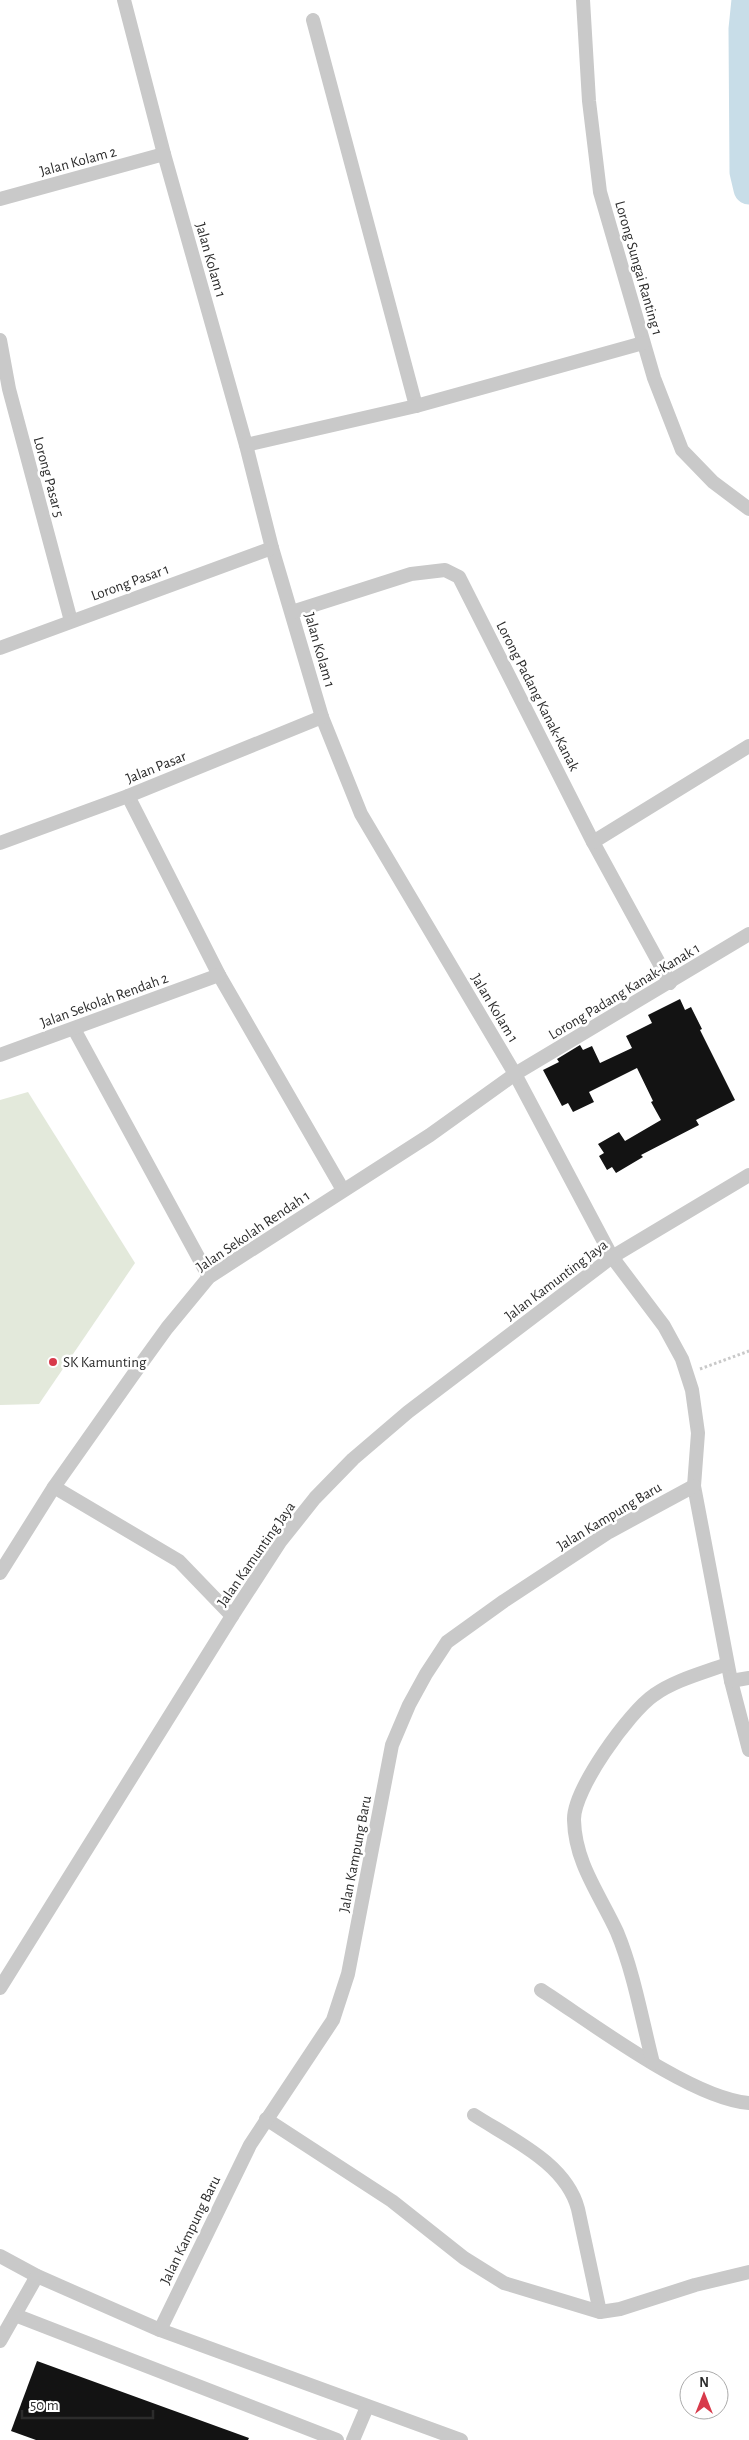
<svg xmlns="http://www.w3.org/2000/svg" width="749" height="2440" font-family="'Alegreya Sans',sans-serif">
	<rect width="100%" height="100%" fill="#fff"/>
	<polygon fill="#e3e9db" points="28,1092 135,1263 39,1404 0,1405 0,1100"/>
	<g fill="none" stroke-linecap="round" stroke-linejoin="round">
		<polyline stroke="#c8dde8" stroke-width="31" points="747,0 744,29 745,172 749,189"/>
	</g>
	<g fill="#131313">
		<polygon points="680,999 685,1010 691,1007 702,1029 700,1030 735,1100 696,1120 699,1125 641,1155 643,1157 616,1173 612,1167 607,1170 599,1156 604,1153 598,1144 619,1132 625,1141 661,1120 651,1102 653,1101 637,1068 589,1092 594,1102 573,1112 568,1103 562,1106 543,1070 559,1062 557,1059 580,1045 583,1050 592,1046 600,1063 632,1048 626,1036 652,1023 648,1015"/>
		<polygon points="37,2361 249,2438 248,2440 36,2440 11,2431"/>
	</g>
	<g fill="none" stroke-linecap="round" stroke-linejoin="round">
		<polyline stroke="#c9c9c9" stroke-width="3" stroke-dasharray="2.5 2.5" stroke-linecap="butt" points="700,1369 749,1351"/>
		<g stroke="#c9c9c9" stroke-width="14">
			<polyline points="124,0 164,154 246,445 272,548 322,717 361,814 515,1074 612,1257 664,1326 682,1359 692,1390 698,1433 694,1486 731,1681 749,1750"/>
			<polyline points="583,0 589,101 600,192 654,378 682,450 713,482 749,509"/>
			<polyline points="313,20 416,406"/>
			<polyline points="0,199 164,154"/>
			<polyline points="0,340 9,389 71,621"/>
			<polyline points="246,445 416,406 643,343"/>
			<polyline points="292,612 411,574 445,570 459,577 593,842 670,983"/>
			<polyline points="0,648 272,548"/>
			<polyline points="128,796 219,975 343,1190"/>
			<polyline points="593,842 749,746"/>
			<polyline points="0,843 128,796 322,717"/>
			<polyline points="74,1029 209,1277"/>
			<polyline points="0,1055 219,975"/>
			<polyline points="54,1487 179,1561 232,1616"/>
			<polyline points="0,1573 54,1487 133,1375 167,1328 209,1277 430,1135 515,1074 749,934"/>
			<polyline points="731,1681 749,1678"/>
			<polyline points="0,1988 232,1616 280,1542 315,1498 353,1459 408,1412 612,1257 749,1175"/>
			<path d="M541,1990C592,2023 692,2099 749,2103"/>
			<path d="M653,2063C642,2020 634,1973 617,1932C600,1895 575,1863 574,1820C573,1790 629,1712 654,1695C675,1680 703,1673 727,1664"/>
			<path d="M474,2115C511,2139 566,2163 578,2209L600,2312"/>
			<polyline points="266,2119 392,2201 464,2258 504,2283 600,2312 620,2309 695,2285 749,2272"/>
			<polyline points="0,2256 37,2276 160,2330 461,2440"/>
			<polyline points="15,2315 337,2440"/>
			<polyline points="160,2330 250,2145 333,2020 348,1974 392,1745 409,1705 426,1674 447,1642 504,1601 609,1532 694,1486"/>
			<polyline points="0,2341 37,2276"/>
			<polyline points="353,2440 367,2407"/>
		</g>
	</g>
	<circle fill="#d83a4b" stroke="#fff" stroke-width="2" cx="53" cy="1362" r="5"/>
	<g text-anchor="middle" stroke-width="5" stroke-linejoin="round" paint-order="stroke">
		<g font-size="15" fill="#2c2c2c" stroke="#fff">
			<text transform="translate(78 161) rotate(-15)" y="5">Jalan Kolam 2</text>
			<text transform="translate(211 260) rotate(74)" y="5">Jalan Kolam 1</text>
			<text transform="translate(639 268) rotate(74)" y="5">Lorong Sungai Ranting 1</text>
			<text transform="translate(49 477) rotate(75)" y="5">Lorong Pasar 5</text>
			<text transform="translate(130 582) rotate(-20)" y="5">Lorong Pasar 1</text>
			<text transform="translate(320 650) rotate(74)" y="5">Jalan Kolam 1</text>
			<text transform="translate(538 696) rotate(63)" y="5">Lorong Padang Kanak-Kanak</text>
			<text transform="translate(156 767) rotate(-22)" y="5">Jalan Pasar</text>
			<text transform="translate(624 991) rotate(-31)" y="5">Lorong Padang Kanak-Kanak 1</text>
			<text transform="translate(104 1000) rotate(-20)" y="5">Jalan Sekolah Rendah 2</text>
			<text transform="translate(495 1008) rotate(59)" y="5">Jalan Kolam 1</text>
			<text transform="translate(253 1231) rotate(-34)" y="5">Jalan Sekolah Rendah 1</text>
			<text transform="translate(556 1280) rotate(-37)" y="5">Jalan Kamunting Jaya</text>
			<text transform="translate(609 1516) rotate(-31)" y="5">Jalan Kampung Baru</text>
			<text transform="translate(256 1554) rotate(-55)" y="5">Jalan Kamunting Jaya</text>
			<text transform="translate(355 1854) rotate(-79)" y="5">Jalan Kampung Baru</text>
			<text transform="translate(190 2230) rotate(-64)" y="5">Jalan Kampung Baru</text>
		</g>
		<g font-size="15" fill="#2c2c2c" stroke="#fff" text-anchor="start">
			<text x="63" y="1367">SK Kamunting</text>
		</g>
	</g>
	<g transform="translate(704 2395)"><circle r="24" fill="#ffffff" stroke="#ababab"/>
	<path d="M0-4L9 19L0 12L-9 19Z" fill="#d83a4b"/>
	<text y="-8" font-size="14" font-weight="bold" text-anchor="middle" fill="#2c2c2c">N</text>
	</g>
	<path d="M22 2410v8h131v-8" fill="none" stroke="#2c2c2c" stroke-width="2.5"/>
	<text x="30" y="2410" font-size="15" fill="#2c2c2c" stroke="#ffffff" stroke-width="4" paint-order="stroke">50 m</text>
</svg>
